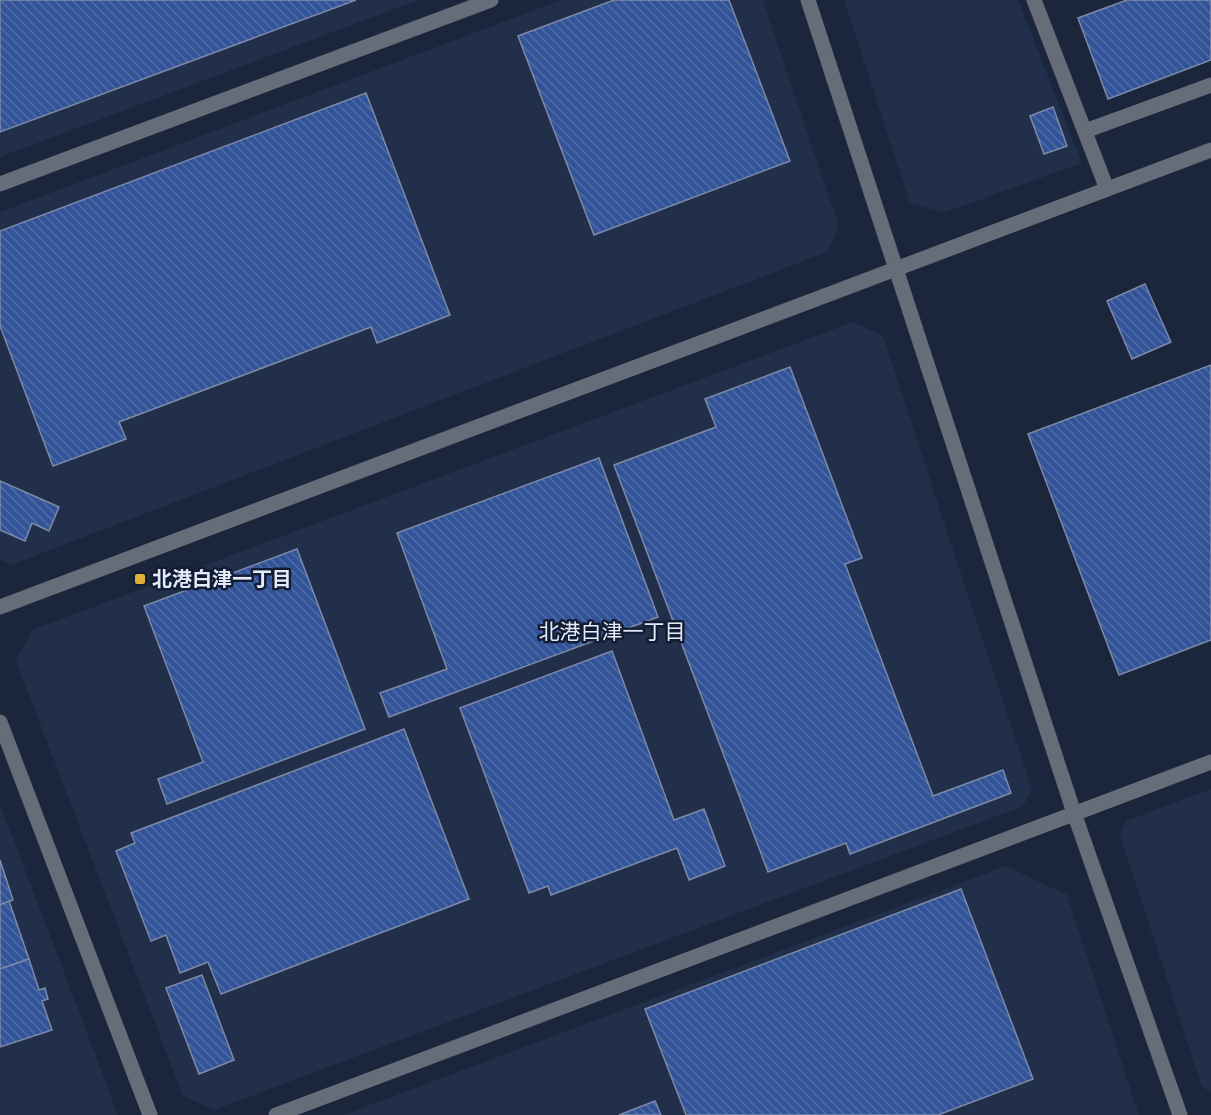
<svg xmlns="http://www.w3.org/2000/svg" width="1211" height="1115" font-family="Quicksand,'Noto Sans JP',sans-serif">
	<defs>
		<pattern id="building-back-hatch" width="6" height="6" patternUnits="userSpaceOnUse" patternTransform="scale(1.5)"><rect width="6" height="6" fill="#335399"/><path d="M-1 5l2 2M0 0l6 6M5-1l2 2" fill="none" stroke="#506ca8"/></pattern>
	</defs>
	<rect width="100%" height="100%" fill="#1b263d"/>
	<g fill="#212f4b">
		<polygon points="0,0 418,0 0,157"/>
		<polygon points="561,0 763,0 839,227 827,252 11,565 0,560 0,212"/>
		<polygon points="844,0 1018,0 1082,163 943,213 910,203"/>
		<polygon points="853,322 883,336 1032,790 1023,806 214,1110 183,1096 16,661 32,630"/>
		<polygon points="1211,789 1211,1092 1202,1087 1120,835 1126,821"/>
		<polygon points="0,804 85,1027 118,1115 0,1115"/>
		<polygon points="1006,866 1067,895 1139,1115 343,1115"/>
	</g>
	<g fill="url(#building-back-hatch)" stroke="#7c8aa6" stroke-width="1.5">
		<polygon points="0,0 356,0 0,132"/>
		<polygon points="614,0 729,0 790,161 594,235 518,36"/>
		<polygon points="1127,0 1211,0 1211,60 1108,99 1078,18"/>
		<polygon points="366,93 450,315 377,343 371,327 119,422 126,439 53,466 0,326 0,231"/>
		<polygon points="1053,107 1067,146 1044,154 1030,116"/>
		<polygon points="1145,284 1171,342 1132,359 1107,301"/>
		<polygon points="1211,365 1211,640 1119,675 1028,434"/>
		<polygon points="790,367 862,558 845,564 933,796 1003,770 1011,793 850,854 846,843 768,872 614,465 716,427 705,399"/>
		<polygon points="599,458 658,617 389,717 380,693 447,669 397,533"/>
		<polygon points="0,481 59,507 49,531 32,523 25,541 0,530"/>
		<polygon points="297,549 365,729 167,804 158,779 203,762 144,606"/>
		<polygon points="612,651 674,820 704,809 725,866 689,880 677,848 551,895 548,886 529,893 460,708"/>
		<polygon points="404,729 469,899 221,994 208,962 180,973 166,935 151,941 116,851 135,843 131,833"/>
		<polygon points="0,860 13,900 0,905"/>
		<polygon points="961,889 1033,1079 938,1115 686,1115 645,1009"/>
		<polygon points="9,901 29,959 0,969 0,905"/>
		<polygon points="29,959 39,990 45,988 48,999 42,1001 52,1030 0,1047 0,969"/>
		<polygon points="202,975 234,1060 199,1074 166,988"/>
		<polygon points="655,1101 661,1115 619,1115"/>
	</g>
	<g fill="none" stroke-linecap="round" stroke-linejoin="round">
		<g stroke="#666c78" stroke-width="15">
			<polyline points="808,0 1074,813 1180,1115"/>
			<polyline points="1034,0 1107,189"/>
			<polyline points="1085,131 1211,85"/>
			<polyline points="0,184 491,0"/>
			<polyline points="0,607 1211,150"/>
			<polyline points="0,722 150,1115"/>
			<polyline points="276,1115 1211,762"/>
		</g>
	</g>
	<rect fill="#e3ae35" stroke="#121c33" stroke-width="2" x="134" y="573" width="12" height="12" rx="3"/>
	<g text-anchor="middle" stroke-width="5" stroke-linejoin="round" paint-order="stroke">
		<g font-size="20" font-weight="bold" fill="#e3ebfb" stroke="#121c33" text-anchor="start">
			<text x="152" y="586">北港白津一丁目</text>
		</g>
		<g font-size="21" fill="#e3ebfb" stroke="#121c33">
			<text x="612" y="639">北港白津一丁目</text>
		</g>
	</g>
</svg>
